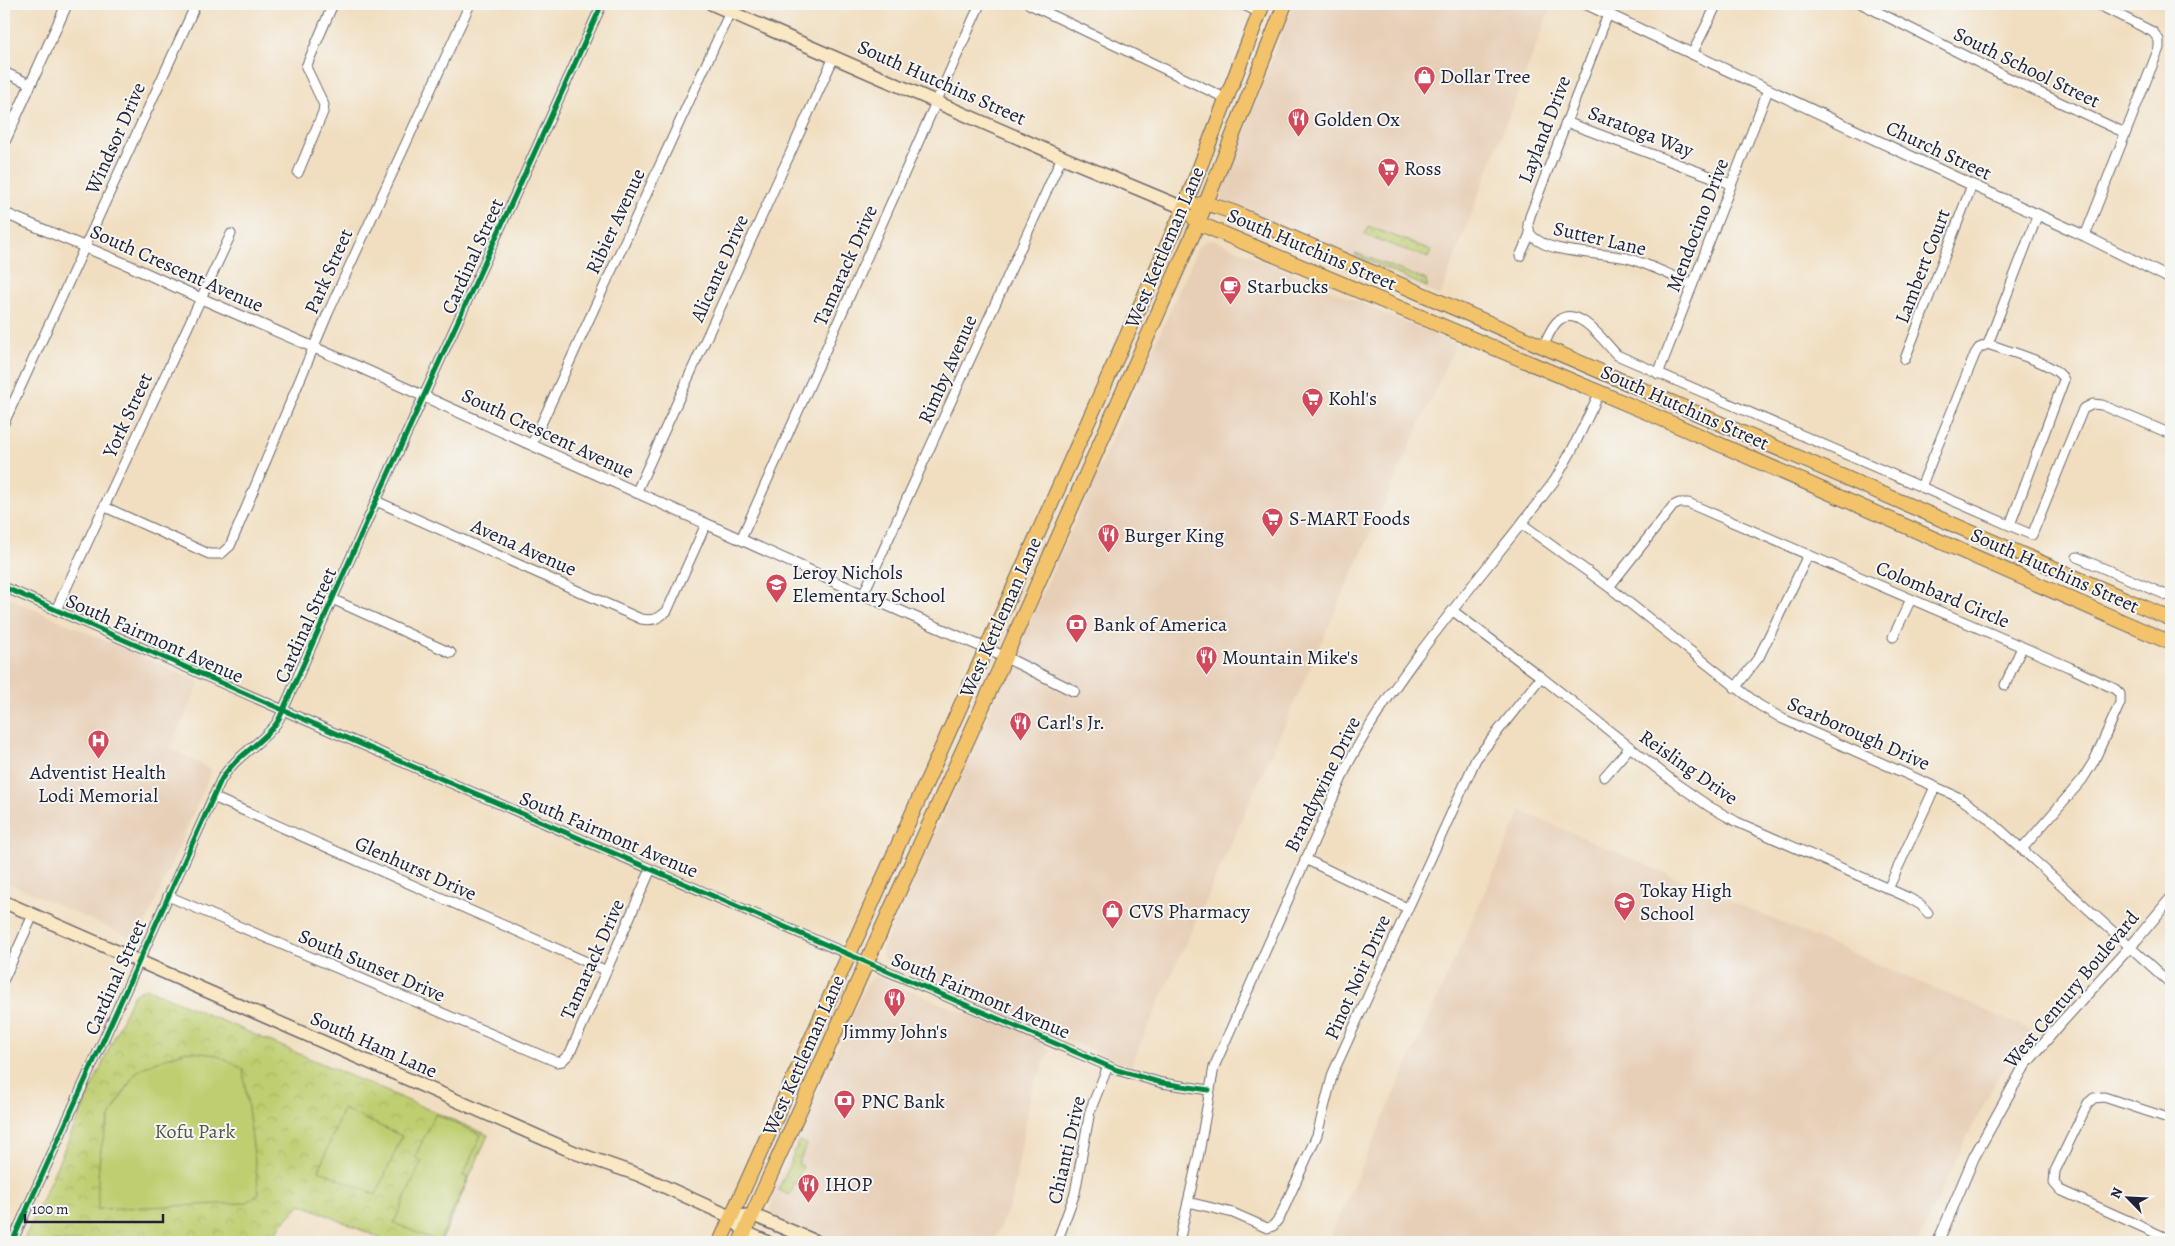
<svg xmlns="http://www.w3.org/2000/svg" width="2175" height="1246" font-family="Alegreya,serif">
	<defs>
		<pattern id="grass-dots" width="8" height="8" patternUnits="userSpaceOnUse" patternTransform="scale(1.25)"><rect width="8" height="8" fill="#bfce70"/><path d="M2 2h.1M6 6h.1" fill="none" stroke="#a4b162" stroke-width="1.8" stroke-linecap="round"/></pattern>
		<pattern id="park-crowns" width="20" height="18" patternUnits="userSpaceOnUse" patternTransform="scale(1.25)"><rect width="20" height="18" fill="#bfce70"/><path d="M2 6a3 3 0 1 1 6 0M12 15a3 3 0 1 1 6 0" fill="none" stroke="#a4b162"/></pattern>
	</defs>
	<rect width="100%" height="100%" fill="#f6f6f2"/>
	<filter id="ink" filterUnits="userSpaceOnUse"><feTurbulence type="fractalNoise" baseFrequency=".02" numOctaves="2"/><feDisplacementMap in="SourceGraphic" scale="10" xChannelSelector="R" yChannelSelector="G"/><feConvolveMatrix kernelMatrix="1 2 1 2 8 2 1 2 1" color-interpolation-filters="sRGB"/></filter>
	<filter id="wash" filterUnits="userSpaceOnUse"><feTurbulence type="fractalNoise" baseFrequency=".0096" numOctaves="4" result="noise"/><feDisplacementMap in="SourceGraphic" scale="20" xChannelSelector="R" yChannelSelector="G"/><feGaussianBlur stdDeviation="1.12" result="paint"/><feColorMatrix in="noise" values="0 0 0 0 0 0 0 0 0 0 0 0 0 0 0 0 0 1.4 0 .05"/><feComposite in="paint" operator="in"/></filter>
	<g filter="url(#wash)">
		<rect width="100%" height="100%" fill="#f1dec0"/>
		<g fill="#e7cfb7">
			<polygon points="1293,4 1552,4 1440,296 1225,203 1221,198 1221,192"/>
			<polygon points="1208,240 1215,240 1456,344 1130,1067 891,965 883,958 882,950 1199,246"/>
			<polygon points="4,596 200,682 170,748 212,770 138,941 4,881"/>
			<polygon points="1521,811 2031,1030 2000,1074 1967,1137 1918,1242 1328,1242"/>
			<polygon points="874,977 884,979 991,1025 995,1016 1046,1039 1043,1047 1050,1050 1031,1091 1012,1200 993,1242 825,1242 782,1224 775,1218 771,1208 772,1194 867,983"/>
		</g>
		<g fill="url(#grass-dots)" stroke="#707856">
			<polygon points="1368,226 1431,250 1428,258 1365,235"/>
			<polygon points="1356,253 1426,280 1427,287 1355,255"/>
			<polygon points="799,1141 807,1144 798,1164 803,1166 790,1195 778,1190 790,1166 789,1165"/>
		</g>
		<polygon fill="url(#park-crowns)" stroke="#707856" points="146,988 488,1135 441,1242 389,1242 301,1204 280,1226 272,1242 23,1242 133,995"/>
		<g fill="#bfce70" stroke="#707856">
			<path d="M186,1051L216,1055L243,1069L259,1193L246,1203L98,1209C97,1165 99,1129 124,1092C128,1086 132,1077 137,1072C149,1062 171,1057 186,1051Z"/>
			<polygon points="343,1109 402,1136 376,1195 319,1170"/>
			<polygon points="435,1114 481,1135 463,1176 468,1178 439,1242 394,1223 422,1161 415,1157"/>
		</g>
	</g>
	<g filter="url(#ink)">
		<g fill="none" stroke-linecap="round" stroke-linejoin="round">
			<defs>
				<g id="minor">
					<polyline points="1029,4 1227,99"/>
					<polyline points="1242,4 1260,13"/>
					<polyline points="1862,4 2021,84 2125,133"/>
					<polyline points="1692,54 1717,4"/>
					<polyline points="4,72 30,84"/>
					<polyline points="1566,122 1731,184"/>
					<polyline points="298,173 323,112 324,105 306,67 333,4"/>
					<path d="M1530,234C1548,255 1601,252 1627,258C1649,264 1671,276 1692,284"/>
					<polyline points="2085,236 2159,48 2159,40 2153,32 2097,4"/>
					<polyline points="1520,256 1530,234 1528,224 1530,216 1608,14"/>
					<polyline points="2166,277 2171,263"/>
					<path d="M1988,344C2006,351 2057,363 2064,380L2010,525"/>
					<polyline points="1988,344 2038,214"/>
					<path d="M1543,347C1547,339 1551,326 1559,320C1579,305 1604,342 1617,355L2032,535L2083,409L2093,404L2102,405L2171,434"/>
					<polyline points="1905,359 1972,185"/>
					<polyline points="1658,374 1768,90"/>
					<polyline points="4,423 196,4"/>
					<polyline points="532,444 730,12"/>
					<polyline points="1921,487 1975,354 1979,348 1988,344"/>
					<polyline points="636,493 834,57"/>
					<path d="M376,501L641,619C653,621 658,619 667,611L706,524"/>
					<polyline points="105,507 209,554 221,554 230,546 328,313 470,4"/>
					<polyline points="1522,524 1609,587 1759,705 1783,719 1958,797 1983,814 2171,984"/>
					<polyline points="741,539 980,4"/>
					<polyline points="2077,557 2171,597"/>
					<polyline points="4,587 335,733 1117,1070 1162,1083 1209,1090"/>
					<polyline points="1609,587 1673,506 1679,503 1688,503 2069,667 2115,689 2120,694 2120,703 2094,761 2082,780 2022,849"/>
					<polyline points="863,595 1062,157"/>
					<polyline points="332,599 451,653"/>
					<polyline points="56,610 231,234"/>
					<polyline points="1453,611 1541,677 1678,785 1710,807 1737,822 1907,897 1921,905 1928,913"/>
					<polyline points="1893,637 1911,599"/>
					<polyline points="2005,685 2022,647"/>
					<polyline points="1735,688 1759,657 1808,555"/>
					<polyline points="1604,777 1630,747"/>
					<polyline points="213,797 605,970"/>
					<polyline points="1305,859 1407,908"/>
					<polyline points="1888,889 1935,787"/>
					<polyline points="168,896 557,1062 562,1061 570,1053 651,869"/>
					<polyline points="4,979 33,915"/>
					<polyline points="2171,1119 2104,1097 2094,1098 2088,1103 2055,1171 2054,1183 2060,1190 2171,1240"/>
					<polyline points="1188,1202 1233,1213 1267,1228 1273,1226 1280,1217 1317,1135 1333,1073 1476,759 1541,677"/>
					<path d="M12,1242L221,780C234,757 260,745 276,724C279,720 281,715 283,710L376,501L602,4"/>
					<polyline points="1057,1242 1075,1193 1090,1111 1108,1066"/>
					<path d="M1179,1242L1199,1153L1214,1067L1348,764C1403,661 1485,574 1555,480L1572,450L1600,392"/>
				</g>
				<g id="tertiary">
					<polyline points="1586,4 1972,185 2085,236 2171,279"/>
					<polyline points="4,143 67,4"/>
					<polyline points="4,213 128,265 200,298 359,367 855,591 1005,657 1074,691"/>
					<polyline points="1938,1242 1974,1157 2025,1065 2060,1024 2137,939 2171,898"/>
				</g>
				<g id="secondary">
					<polyline points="712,4 1062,157 1184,208"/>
					<polyline points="4,902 576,1153 639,1175 731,1217 745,1232 767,1242"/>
					<polyline points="731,1217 753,1215 817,1242"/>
				</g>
				<g id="primary">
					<polyline points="1197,205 1205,203 1233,212 2171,619"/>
					<polyline points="1193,217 1198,223 1646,412 2171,643"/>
					<polyline points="720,1242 1184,208 1263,4"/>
					<polyline points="740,1242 1005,657 1198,223 1285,4"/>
				</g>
			</defs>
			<use href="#minor" stroke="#6a646a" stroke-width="11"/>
			<use href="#tertiary" stroke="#6a646a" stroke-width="12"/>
			<use href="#secondary" stroke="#6a646a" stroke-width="15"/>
			<use href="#primary" stroke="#6a646a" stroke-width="16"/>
			<use href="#minor" stroke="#fff" stroke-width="9"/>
			<use href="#tertiary" stroke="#fff" stroke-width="10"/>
			<use href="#secondary" stroke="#fae7c3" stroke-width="12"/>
			<use href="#primary" stroke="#f2c36a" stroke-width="14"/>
			<defs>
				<g id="cycleway">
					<polyline points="4,587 335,733 1117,1070 1162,1083 1209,1090"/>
					<path d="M12,1242L221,780C234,757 260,745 276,724C279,720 281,715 283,710L376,501L602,4"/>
				</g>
			</defs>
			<use href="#cycleway" stroke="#f6f6f2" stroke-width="8"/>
			<use href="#cycleway" stroke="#00873e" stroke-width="5"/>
		</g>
	</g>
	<defs>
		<symbol id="shop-pin" viewBox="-11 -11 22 30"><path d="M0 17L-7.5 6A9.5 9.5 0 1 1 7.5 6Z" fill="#d1495b" stroke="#f6f6f2"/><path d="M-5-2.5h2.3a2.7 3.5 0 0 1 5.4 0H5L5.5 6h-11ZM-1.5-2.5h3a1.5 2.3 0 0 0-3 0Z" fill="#fff"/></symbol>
		<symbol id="restaurant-pin" viewBox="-11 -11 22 30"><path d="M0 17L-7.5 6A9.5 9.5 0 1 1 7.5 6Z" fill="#d1495b" stroke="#f6f6f2"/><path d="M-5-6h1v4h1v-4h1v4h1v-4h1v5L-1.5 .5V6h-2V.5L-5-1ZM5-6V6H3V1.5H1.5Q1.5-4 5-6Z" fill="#fff"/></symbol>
		<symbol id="supermarket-pin" viewBox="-11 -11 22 30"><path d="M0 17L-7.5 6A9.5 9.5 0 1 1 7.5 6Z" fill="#d1495b" stroke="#f6f6f2"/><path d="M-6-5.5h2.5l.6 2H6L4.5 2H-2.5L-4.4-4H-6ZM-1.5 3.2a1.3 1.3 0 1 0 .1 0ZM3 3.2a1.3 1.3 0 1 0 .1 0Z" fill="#fff"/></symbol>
		<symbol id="cafe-pin" viewBox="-11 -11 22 30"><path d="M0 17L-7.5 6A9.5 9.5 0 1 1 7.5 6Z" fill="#d1495b" stroke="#f6f6f2"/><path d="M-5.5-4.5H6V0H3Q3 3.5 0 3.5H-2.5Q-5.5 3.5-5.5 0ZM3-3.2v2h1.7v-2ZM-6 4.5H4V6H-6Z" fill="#fff"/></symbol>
		<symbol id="school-pin" viewBox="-11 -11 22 30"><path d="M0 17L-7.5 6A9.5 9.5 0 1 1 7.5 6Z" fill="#d1495b" stroke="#f6f6f2"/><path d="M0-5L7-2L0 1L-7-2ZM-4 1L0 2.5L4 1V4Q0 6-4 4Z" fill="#fff"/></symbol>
		<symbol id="bank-pin" viewBox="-11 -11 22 30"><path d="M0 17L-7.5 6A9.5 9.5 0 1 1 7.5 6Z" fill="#d1495b" stroke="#f6f6f2"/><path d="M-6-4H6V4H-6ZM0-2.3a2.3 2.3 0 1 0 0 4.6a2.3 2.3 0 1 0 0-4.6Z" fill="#fff"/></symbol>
		<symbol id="hospital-pin" viewBox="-11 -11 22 30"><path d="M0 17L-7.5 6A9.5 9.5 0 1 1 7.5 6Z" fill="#d1495b" stroke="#f6f6f2"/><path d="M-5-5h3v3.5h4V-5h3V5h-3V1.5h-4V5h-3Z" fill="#fff"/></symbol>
	</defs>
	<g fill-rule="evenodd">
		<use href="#shop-pin" x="1412" y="64" width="25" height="34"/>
		<use href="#restaurant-pin" x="1286" y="106" width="25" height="34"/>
		<use href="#supermarket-pin" x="1376" y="156" width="25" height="34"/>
		<use href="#cafe-pin" x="1218" y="274" width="25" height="34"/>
		<use href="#supermarket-pin" x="1300" y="386" width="25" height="34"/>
		<use href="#supermarket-pin" x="1260" y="506" width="25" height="34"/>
		<use href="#restaurant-pin" x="1096" y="522" width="25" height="34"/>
		<use href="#school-pin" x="764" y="572" width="25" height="34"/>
		<use href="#bank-pin" x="1064" y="612" width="25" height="34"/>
		<use href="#restaurant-pin" x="1194" y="644" width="25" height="34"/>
		<use href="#restaurant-pin" x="1008" y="710" width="25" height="34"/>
		<use href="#hospital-pin" x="86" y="728" width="25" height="34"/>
		<use href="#school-pin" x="1612" y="890" width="25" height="34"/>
		<use href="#shop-pin" x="1100" y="898" width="25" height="34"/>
		<use href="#restaurant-pin" x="882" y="986" width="25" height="34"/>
		<use href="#bank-pin" x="832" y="1088" width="25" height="34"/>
		<use href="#restaurant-pin" x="796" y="1172" width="25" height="34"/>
	</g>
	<g text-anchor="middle" stroke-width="4" stroke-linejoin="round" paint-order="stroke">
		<g font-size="20" fill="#22223b" stroke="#f6f6f2">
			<text transform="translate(2027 67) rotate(26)" y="7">South School Street</text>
			<text transform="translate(942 82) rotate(24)" y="7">South Hutchins Street</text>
			<text transform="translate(1544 129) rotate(-69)" y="7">Layland Drive</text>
			<text transform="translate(1641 131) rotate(21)" y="7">Saratoga Way</text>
			<text transform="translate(115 138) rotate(-66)" y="7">Windsor Drive</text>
			<text transform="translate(1939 150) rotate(25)" y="7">Church Street</text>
			<text transform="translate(615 221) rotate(-65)" y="7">Ribier Avenue</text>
			<text transform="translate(1697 225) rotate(-69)" y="7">Mendocino Drive</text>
			<text transform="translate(1600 238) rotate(13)" y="7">Sutter Lane</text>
			<text transform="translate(1164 247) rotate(-67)" y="7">West Kettleman Lane</text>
			<text transform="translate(1312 249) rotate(23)" y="7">South Hutchins Street</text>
			<text transform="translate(472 256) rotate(-66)" y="7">Cardinal Street</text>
			<text transform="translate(845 265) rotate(-66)" y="7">Tamarack Drive</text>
			<text transform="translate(1922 266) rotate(-69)" y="7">Lambert Court</text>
			<text transform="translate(177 268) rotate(24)" y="7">South Crescent Avenue</text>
			<text transform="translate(719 268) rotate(-66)" y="7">Alicante Drive</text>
			<text transform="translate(328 271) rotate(-66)" y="7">Park Street</text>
			<text transform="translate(947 369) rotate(-66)" y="7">Rimby Avenue</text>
			<text transform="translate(1685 407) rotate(24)" y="7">South Hutchins Street</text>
			<text transform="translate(127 415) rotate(-65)" y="7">York Street</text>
			<text transform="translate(548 433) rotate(25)" y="7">South Crescent Avenue</text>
			<text transform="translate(524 547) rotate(24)" y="7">Avena Avenue</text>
			<text transform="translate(2055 570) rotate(24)" y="7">South Hutchins Street</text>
			<text transform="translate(1943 594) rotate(23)" y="7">Colombard Circle</text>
			<text transform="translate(1000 617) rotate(-66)" y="7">West Kettleman Lane</text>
			<text transform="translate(305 625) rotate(-66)" y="7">Cardinal Street</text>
			<text transform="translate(155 638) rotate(24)" y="7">South Fairmont Avenue</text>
			<text transform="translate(1859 733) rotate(24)" y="7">Scarborough Drive</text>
			<text transform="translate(1689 767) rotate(35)" y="7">Reisling Drive</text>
			<text transform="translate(1322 784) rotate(-64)" y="7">Brandywine Drive</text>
			<text transform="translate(609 834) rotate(23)" y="7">South Fairmont Avenue</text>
			<text transform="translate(416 868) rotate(24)" y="7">Glenhurst Drive</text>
			<text transform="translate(592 959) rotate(-66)" y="7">Tamarack Drive</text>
			<text transform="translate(372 965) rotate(23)" y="7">South Sunset Drive</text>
			<text transform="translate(115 977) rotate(-66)" y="7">Cardinal Street</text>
			<text transform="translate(1357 977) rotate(-66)" y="7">Pinot Noir Drive</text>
			<text transform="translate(2071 989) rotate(-50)" y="7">West Century Boulevard</text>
			<text transform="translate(981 995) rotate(23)" y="7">South Fairmont Avenue</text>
			<text transform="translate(374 1044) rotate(24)" y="7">South Ham Lane</text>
			<text transform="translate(803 1055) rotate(-66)" y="7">West Kettleman Lane</text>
			<text transform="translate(1066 1150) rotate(-77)" y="7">Chianti Drive</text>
		</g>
		<g font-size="20" fill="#22223b" stroke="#f6f6f2" text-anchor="start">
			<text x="1440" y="83">Dollar Tree</text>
			<text x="1314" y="126">Golden Ox</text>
			<text x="1404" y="175">Ross</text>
			<text x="1247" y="293">Starbucks</text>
			<text x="1328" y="405">Kohl's</text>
			<text x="1289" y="525">S-MART Foods</text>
			<text x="1124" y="542">Burger King</text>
			<text x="792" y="579">Leroy Nichols<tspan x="792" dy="23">Elementary School</tspan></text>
			<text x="1093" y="631">Bank of America</text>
			<text x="1222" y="664">Mountain Mike's</text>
			<text x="1037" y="729">Carl's Jr.</text>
			<text x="98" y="779" text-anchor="middle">Adventist Health<tspan x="98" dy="23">Lodi Memorial</tspan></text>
			<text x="1640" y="897">Tokay High<tspan x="1640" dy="23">School</tspan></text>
			<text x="1129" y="918">CVS Pharmacy</text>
			<text x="895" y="1038" text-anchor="middle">Jimmy John's</text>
			<text x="861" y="1108">PNC Bank</text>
			<text x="825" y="1191">IHOP</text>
		</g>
		<g font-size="20" fill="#51564b" stroke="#f6f6f2">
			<text x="195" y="1138">Kofu Park</text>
		</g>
	</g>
	<rect width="2175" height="1246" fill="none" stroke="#f6f6f2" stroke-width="20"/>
	<g transform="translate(2128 1198) rotate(294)" stroke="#f6f6f2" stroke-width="4" paint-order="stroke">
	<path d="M0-4L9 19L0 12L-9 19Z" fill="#22223b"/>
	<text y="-8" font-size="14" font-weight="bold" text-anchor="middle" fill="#22223b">N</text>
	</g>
	<path d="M25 1214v8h138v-8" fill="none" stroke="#22223b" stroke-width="2.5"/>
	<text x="32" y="1214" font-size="15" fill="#22223b" stroke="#f6f6f2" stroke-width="4" paint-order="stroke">100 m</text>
</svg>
